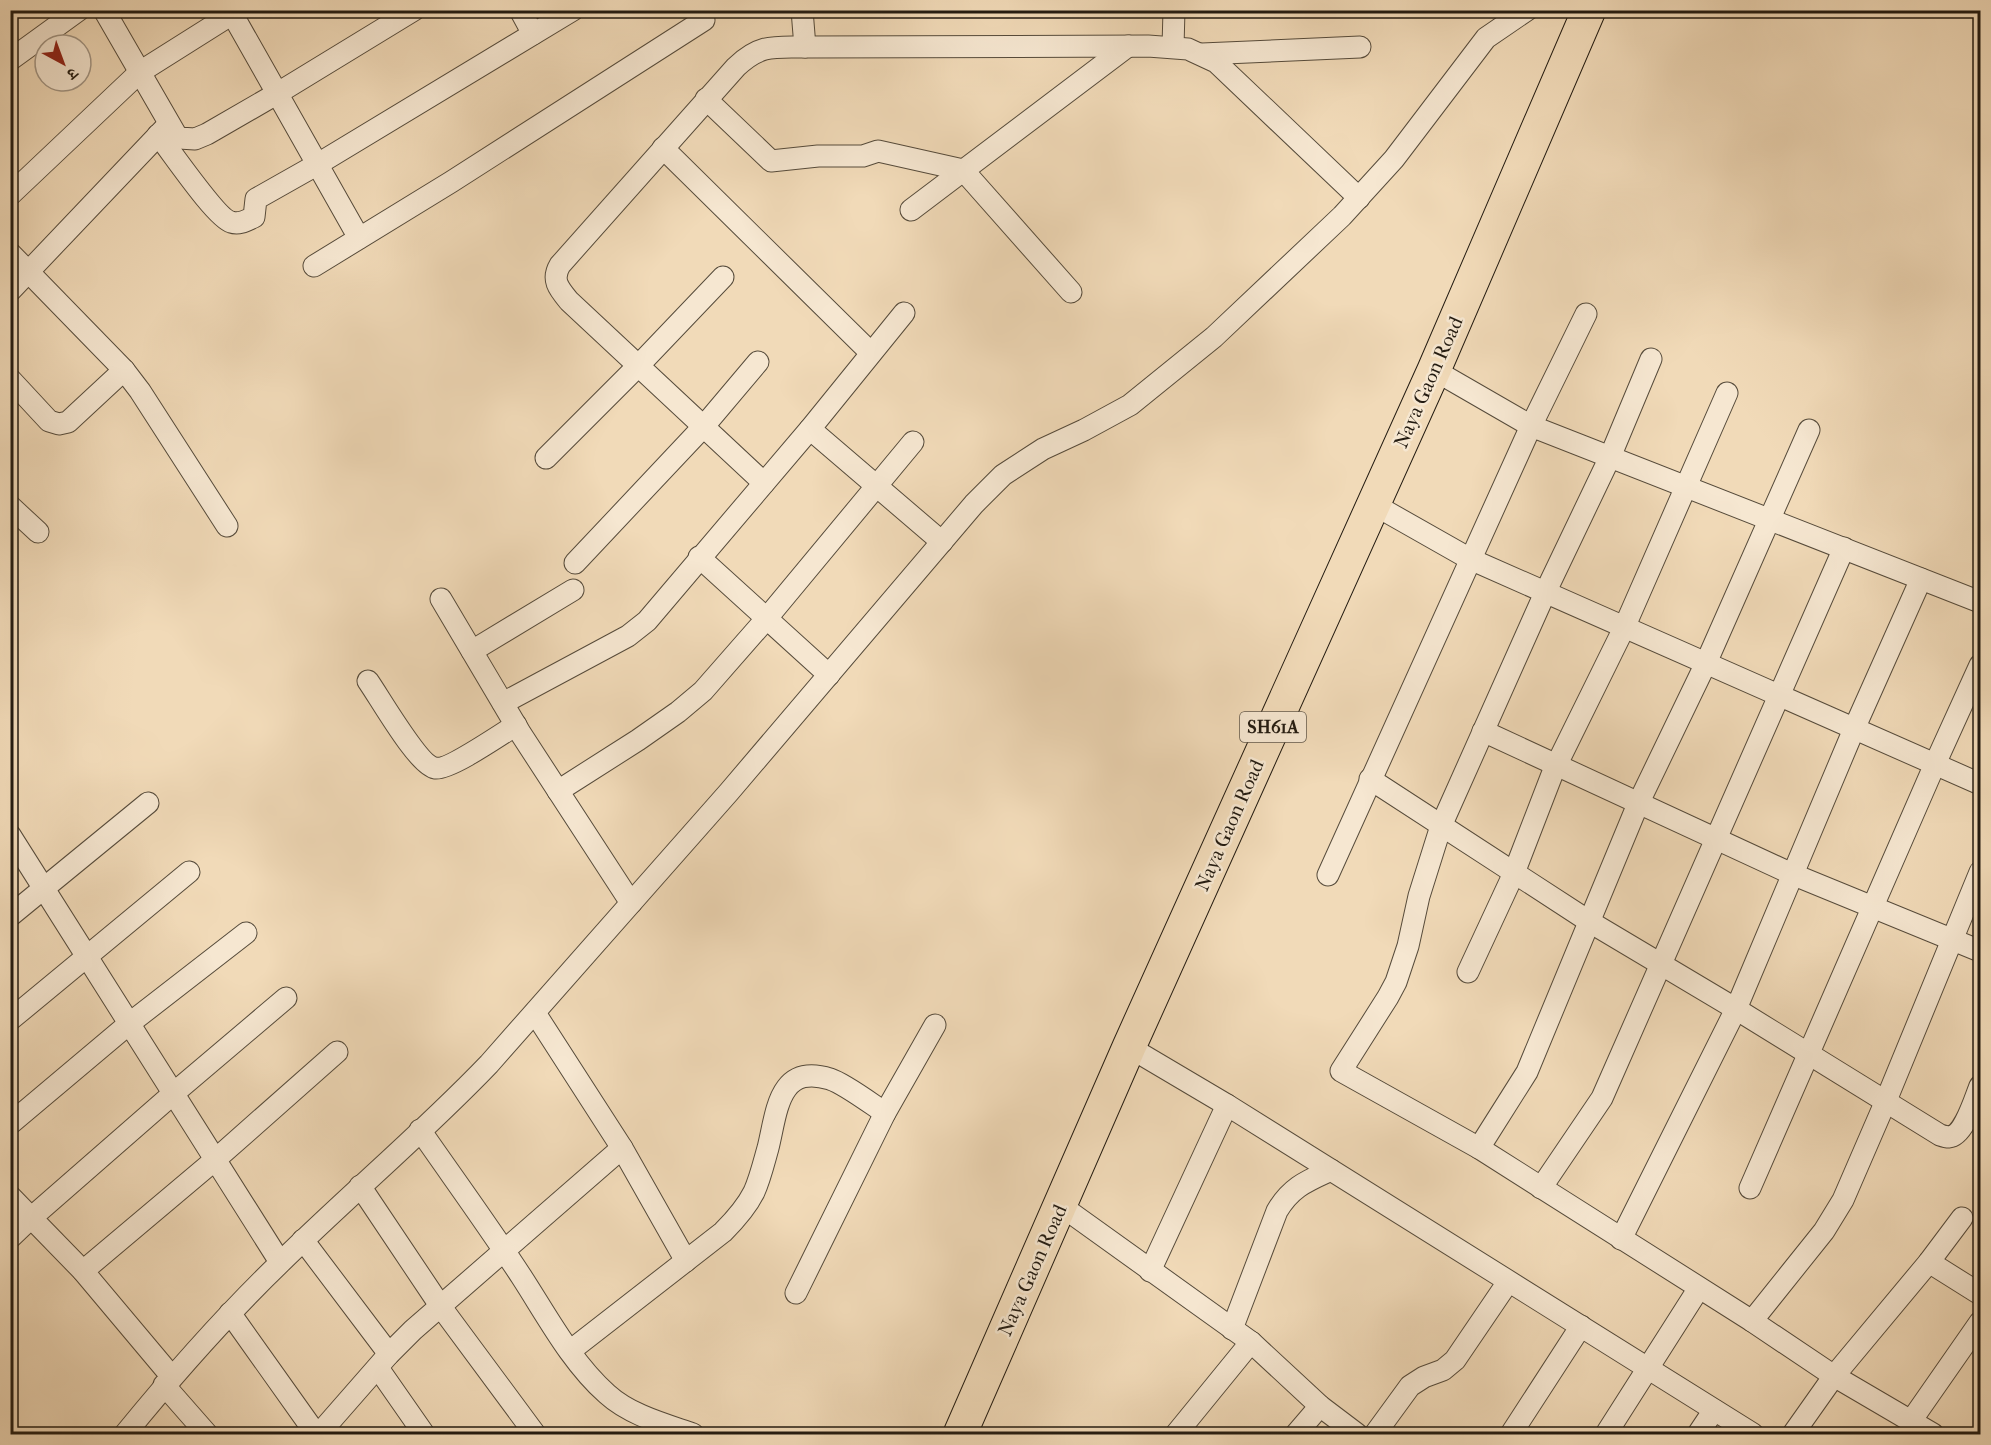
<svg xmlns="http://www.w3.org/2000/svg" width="1991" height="1445" font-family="'IM FELL French Canon','Noto Serif Devanagari',serif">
	<rect width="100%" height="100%" fill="#f1dab8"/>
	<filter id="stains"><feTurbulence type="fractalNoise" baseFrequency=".00333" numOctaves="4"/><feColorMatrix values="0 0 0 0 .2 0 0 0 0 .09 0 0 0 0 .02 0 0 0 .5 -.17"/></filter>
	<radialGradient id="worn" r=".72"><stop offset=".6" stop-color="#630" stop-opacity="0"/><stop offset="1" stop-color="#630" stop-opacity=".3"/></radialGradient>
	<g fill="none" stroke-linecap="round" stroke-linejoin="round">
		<defs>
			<g id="street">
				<polyline points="104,10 175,133 179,138 195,139 207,134 278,93 414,10"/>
				<polyline points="230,10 359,238"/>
				<polyline points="520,10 533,34"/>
				<polyline points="802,10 805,47"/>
				<polyline points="1173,47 1174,10"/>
				<polyline points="1202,54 1360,47"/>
				<polyline points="10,60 79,10"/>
				<polyline points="706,99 771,161 818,156 863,156 878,151 963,170 1071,292"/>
				<path d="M158,135C171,151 216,218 231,222C240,225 247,220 254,217L256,199L318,164L573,10"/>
				<polyline points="663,148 871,353"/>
				<polyline points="10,195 140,72 232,14"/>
				<polyline points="911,210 1128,46"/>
				<polyline points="10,253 124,370 140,391 227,526"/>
				<polyline points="314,266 451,182 704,20"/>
				<polyline points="10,291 167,126"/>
				<polyline points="1651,359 1610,457 1545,593 1441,826 1419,896 1408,946 1396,982 1388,997 1341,1071 1479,1148 1752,1321 1834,1376 1933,1434"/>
				<polyline points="1434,370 1531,426 1980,602"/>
				<polyline points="10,379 49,421 59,424 68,422 124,370"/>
				<polyline points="810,429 942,542"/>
				<polyline points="546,458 639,365 723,277"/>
				<path d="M764,483L569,301C559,289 551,280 560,265L736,67C760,44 774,47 805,47L1148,46L1188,49L1216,62L1359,198"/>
				<polyline points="1373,504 1470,559 1980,784"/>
				<polyline points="10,506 38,532"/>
				<polyline points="699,557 829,675"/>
				<polyline points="575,563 704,426 758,362"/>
				<polyline points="441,599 521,734 631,903"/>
				<polyline points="472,651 573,590"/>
				<path d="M368,681C380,698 418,765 435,768C448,771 503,733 516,725"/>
				<polyline points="503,703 628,636 647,621 810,429 904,313"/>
				<polyline points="1483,731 1792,874 1980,951"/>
				<path d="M1370,779L1590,922L1736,1009L1940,1135C1943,1136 1946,1137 1949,1137C1964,1136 1975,1098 1980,1086"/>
				<polyline points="558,791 638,740 678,712 703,691 767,618 913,442"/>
				<polyline points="10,835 280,1262"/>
				<polyline points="1328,875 1531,426 1586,314"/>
				<polyline points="10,916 148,803"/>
				<polyline points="1468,972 1514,873 1553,772 1624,628 1727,393"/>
				<polyline points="535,1013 622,1148 686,1261"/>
				<polyline points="10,1020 189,872"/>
				<polyline points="1129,1047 1227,1105 1753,1434"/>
				<polyline points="10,1124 130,1023 246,933"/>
				<path d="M420,1130C454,1179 489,1227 521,1276C547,1316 571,1362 607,1394C630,1415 664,1424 693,1434"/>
				<polyline points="1479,1148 1527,1072 1638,804 1706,663 1809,430"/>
				<polyline points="360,1186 441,1307 535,1434"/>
				<polyline points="1541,1188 1602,1098 1844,548"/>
				<polyline points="1750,1188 1935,764 1980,665"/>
				<polyline points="10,1196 83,1271 172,1377"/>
				<polyline points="1060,1205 1251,1342 1320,1406 1357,1434"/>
				<polyline points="10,1238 31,1218 174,1093 286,998"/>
				<polyline points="1621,1239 1736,1009 1854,729 1921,579"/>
				<polyline points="303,1240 389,1354"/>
				<polyline points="1929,1262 1980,1294"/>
				<polyline points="83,1271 216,1159 337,1052"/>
				<polyline points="1150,1271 1227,1105"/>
				<polyline points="796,1293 885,1113 935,1025"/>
				<polyline points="230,1313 316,1434"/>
				<polyline points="1752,1321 1824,1231 1843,1200 1885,1103 1980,872"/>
				<path d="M1232,1329L1277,1211C1291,1187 1307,1181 1331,1170"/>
				<path d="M570,1351L723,1232C735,1220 746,1208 754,1192C760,1179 764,1162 768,1148C777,1112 778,1063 830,1079C845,1084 870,1103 885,1113"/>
				<polyline points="378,1368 424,1434"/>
				<polyline points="164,1385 207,1434"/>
				<polyline points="1911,1421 1980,1322"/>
				<path d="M125,1434C174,1374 225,1316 281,1262C349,1195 423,1133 489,1064L729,792L974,504L1003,475L1043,449L1084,430L1130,405L1214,337L1342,216L1394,159L1486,38L1527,10"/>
				<polyline points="319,1434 389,1354 413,1330 622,1148"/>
				<polyline points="1176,1434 1251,1342"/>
				<polyline points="1296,1434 1320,1406"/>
				<polyline points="1375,1434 1410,1386 1424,1377 1443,1370 1455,1360 1508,1282"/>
				<polyline points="1511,1434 1581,1326"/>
				<polyline points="1606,1434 1699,1288"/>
				<polyline points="1698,1434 1714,1410"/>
				<polyline points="1793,1434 1834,1376 1929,1262 1962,1218"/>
			</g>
			<polyline id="primary" points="960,1434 1129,1047 1434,370 1589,10"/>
		</defs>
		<use href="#street" stroke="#564b3b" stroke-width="23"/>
		<use href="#primary" stroke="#231b11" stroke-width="35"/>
		<use href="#street" stroke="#f6e7d1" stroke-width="21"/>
		<use href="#primary" stroke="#f1dab8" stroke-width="33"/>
	</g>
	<g text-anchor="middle" stroke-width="5" stroke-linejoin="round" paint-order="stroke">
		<rect fill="#f6e7d1" stroke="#62584b" stroke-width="1.5" x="1240" y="712" width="66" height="30" rx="4.5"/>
		<g font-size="18" font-weight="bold" fill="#231b11">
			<text x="1273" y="733">SH61A</text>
		</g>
		<g font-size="20" fill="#231b11" stroke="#f6e7d1">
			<text transform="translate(1428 382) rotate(-66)" y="7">Naya Gaon Road</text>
			<text transform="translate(1229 825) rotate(-66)" y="7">Naya Gaon Road</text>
			<text transform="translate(1032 1270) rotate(-66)" y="7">Naya Gaon Road</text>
		</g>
	</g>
	<rect width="1991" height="1445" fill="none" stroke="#f1dab8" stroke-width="36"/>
	<rect x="12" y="12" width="1967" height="1421" fill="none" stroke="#231b11" stroke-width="3"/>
	<rect x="18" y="18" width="1955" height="1409" fill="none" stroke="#231b11" stroke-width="1.5"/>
	<g transform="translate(63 63) rotate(139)"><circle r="28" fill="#f6e7d1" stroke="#a29584" stroke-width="1.5"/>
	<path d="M0-4.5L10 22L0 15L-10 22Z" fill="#8f2418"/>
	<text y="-9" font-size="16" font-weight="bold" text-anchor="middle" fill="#231b11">उ</text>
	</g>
	<rect width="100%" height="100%" filter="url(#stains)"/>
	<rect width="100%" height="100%" fill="url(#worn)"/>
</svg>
